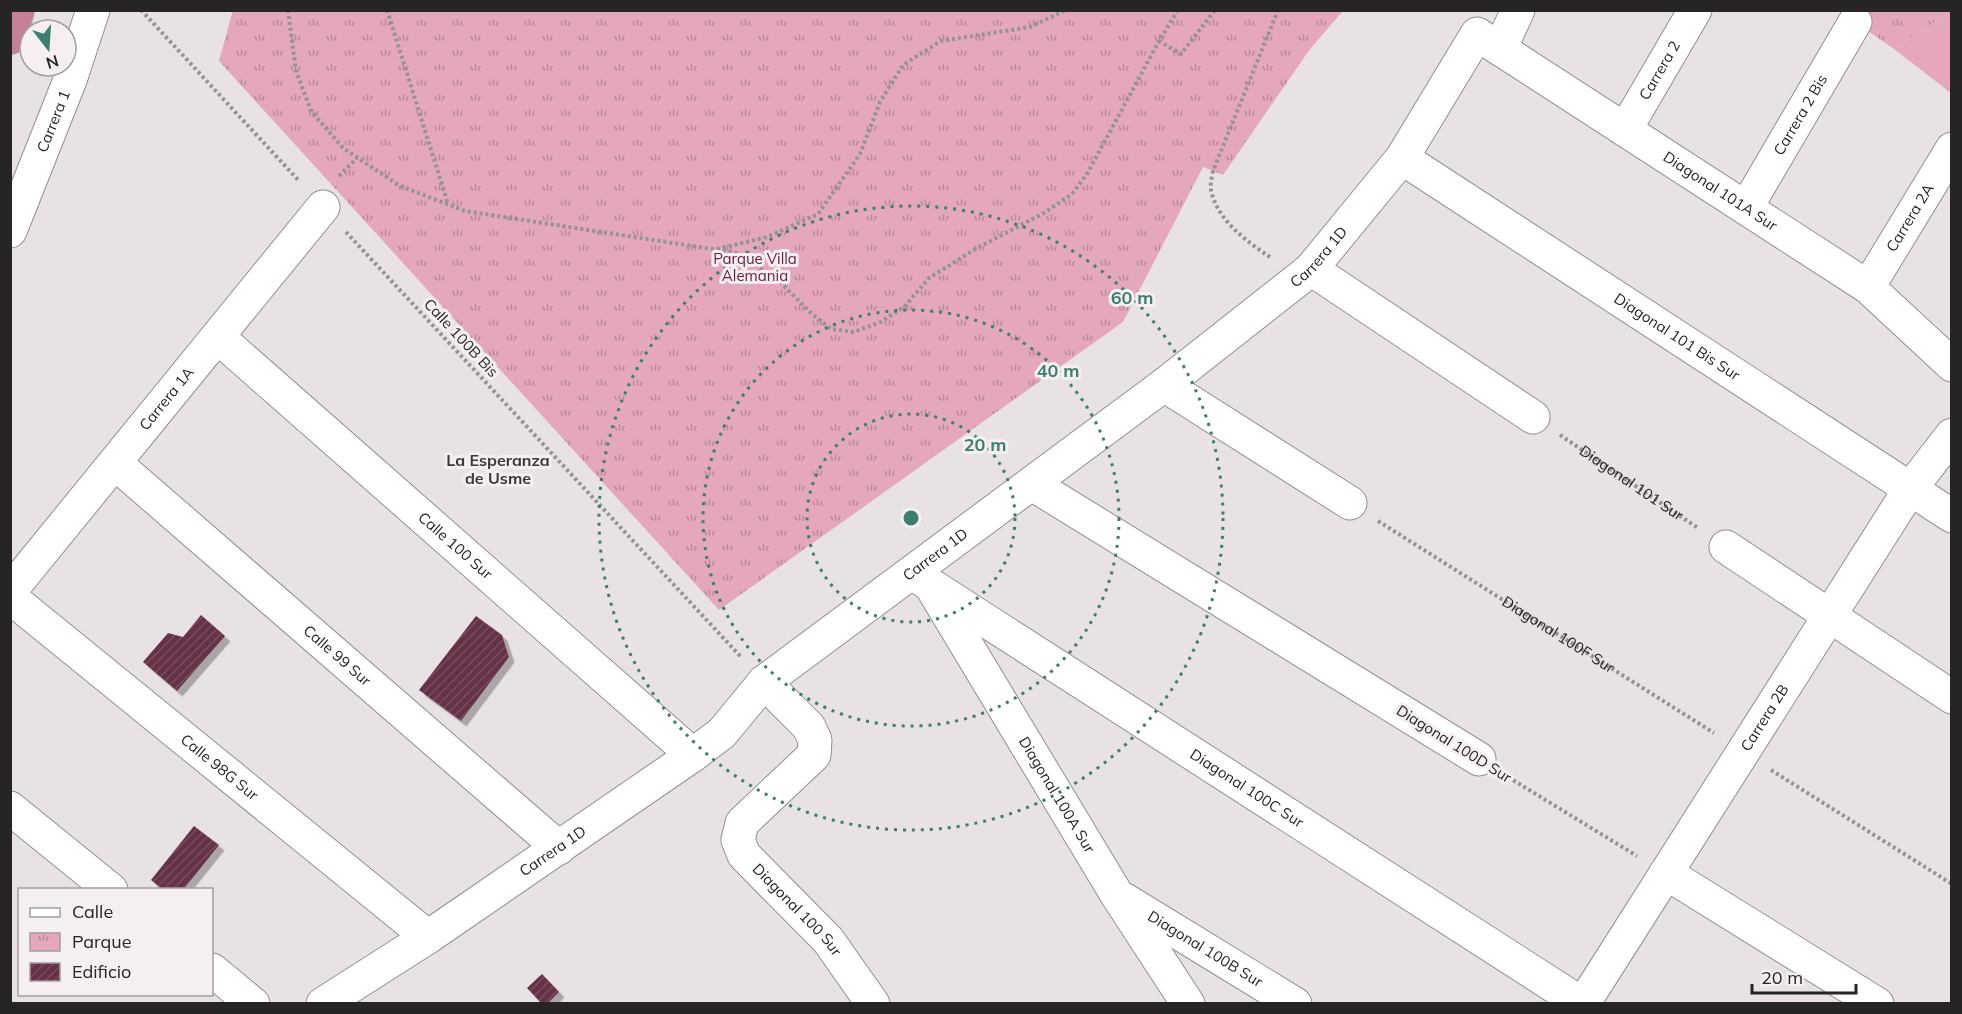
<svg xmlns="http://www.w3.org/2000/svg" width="1962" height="1014" font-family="Mulish,sans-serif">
	<defs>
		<pattern id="park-tufts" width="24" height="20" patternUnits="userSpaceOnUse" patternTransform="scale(1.5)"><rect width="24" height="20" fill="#e4a7bd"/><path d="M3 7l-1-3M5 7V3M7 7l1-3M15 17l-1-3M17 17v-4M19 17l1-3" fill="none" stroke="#b98899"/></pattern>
		<pattern id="building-hatch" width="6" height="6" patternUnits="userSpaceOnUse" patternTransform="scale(1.5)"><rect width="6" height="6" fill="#663046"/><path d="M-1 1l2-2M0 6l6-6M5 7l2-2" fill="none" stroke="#784c5e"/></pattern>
		<filter id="shadow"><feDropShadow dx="5.5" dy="5.5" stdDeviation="0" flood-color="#0004"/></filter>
	</defs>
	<rect width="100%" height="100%" fill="#e8e2e4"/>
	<polygon fill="#e4a7bd" points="1951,11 1951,93 1894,49"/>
	<g fill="url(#park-tufts)">
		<polygon points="233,10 1343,10 1343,11 1310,49 1223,175 1203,167 1123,322 719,610 219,61"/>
		<polygon points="1839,11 1951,11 1894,49"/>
	</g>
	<g fill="url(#building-hatch)" filter="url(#shadow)">
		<polygon points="201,615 225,636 177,691 143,662 168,633 183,637"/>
		<polygon points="476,616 502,635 509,657 461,721 419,690"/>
		<polygon points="194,826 219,845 183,890 163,890 151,880"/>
		<polygon points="542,974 559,992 547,1004 542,1004 527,988"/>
	</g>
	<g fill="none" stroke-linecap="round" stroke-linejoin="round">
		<defs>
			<g id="street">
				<polyline points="1500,49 1518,10"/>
				<path id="s3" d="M1625,130L1695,10"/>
				<path id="s4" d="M1402,158L1952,516"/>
				<path id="s5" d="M1746,208L1855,22"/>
				<path id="s6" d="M10,231L70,80L93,10"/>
				<polyline points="1311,269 1533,417"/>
				<path id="s7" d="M1868,287L1952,149"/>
				<path id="s8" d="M218,337L693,755"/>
				<polyline points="1164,385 1350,503"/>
				<path id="s9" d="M115,463L559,848"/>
				<polyline points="1032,484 1479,759"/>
				<polyline points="1726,547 1952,697"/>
				<path id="s10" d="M912,573L1582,1004"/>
				<path id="s11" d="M10,591L323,207"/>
				<path id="s12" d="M934,591L1117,895L1188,1004"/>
				<path id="s13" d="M10,597L428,937"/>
				<path id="s14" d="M764,682L809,727L815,740L814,755L742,823L738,840L744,855L828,940L873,1004"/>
				<polyline points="10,808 111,890"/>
				<polyline points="1666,873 1877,1004"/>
				<path id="s15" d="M1125,900L1295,1004"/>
				<polyline points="212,970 253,1004"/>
				<path id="s16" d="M323,1004L428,937L693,755L722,733L764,682L1164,385L1300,278L1311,269L1402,158L1477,34L1868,287L1952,365"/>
				<path id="s17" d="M1583,1004L1910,489L1952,435"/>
			</g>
			<polyline id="highway" points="10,38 18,10"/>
		</defs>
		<use href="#street" stroke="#948f90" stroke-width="35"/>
		<use href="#highway" stroke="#c2c2c2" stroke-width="35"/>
		<g stroke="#969293" stroke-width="4" stroke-dasharray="3 3" stroke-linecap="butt">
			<polyline points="141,10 300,182"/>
			<polyline points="288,10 296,71 311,111 343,148 400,186 465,211 738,253 780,282 811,313 831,329 854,332 881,322 905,306 929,278 977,248 1044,213 1072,194 1087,174 1159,41"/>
			<polyline points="387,10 448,204"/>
			<polyline points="1178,10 1159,41 1181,54 1215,10"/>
			<polyline points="339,176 357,158"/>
			<polyline points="346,232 741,657"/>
			<polyline points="717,249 767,237 818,214 860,154 880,102 903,65 941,41 1030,27 1066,10"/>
			<path d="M1270,257C1246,241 1217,220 1211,190C1210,184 1212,177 1213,171L1278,10"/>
			<path id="s1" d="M1560,435L1698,528"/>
			<path id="s2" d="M1378,521L1714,733"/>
			<polyline points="1771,770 1952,884"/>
			<polyline points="1508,777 1637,856"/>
		</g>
		<use href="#street" stroke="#fff" stroke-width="33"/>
		<use href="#highway" stroke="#c5819a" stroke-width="33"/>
	</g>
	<g fill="none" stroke="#3d7e6f" stroke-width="3" stroke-dasharray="3 6">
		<circle cx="911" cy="518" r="104"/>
		<circle cx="911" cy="518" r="208"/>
		<circle cx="911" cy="518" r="312"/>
	</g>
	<g text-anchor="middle" stroke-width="6" stroke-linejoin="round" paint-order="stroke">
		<g font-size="15" fill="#262425" stroke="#f5eff1">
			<text dy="5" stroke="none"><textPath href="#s3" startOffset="69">Carrera 2</textPath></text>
			<text dy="5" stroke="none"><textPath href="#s5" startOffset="108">Carrera 2 Bis</textPath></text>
			<text dy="5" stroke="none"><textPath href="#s6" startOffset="118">Carrera 1</textPath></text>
			<text dy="5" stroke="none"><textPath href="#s16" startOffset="1812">Diagonal 101A Sur</textPath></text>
			<text dy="5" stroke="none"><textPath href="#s7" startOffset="81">Carrera 2A</textPath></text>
			<text dy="5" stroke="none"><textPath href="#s16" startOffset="1248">Carrera 1D</textPath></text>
			<text dy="5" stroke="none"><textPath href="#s4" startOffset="328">Diagonal 101 Bis Sur</textPath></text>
			<text transform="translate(461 338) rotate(47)" y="5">Calle 100B Bis</text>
			<text dy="5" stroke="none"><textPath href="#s11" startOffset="248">Carrera 1A</textPath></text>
			<text dy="5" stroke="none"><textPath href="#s1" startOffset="86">Diagonal 101 Sur</textPath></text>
			<text dy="5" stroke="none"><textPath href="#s8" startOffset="316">Calle 100 Sur</textPath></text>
			<text dy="5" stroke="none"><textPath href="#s16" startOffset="762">Carrera 1D</textPath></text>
			<text dy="5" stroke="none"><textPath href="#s2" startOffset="213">Diagonal 100F Sur</textPath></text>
			<text dy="5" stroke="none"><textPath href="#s9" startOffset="294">Calle 99 Sur</textPath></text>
			<text dy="5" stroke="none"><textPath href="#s17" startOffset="339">Carrera 2B</textPath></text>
			<text transform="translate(1454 744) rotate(32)" y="5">Diagonal 100D Sur</text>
			<text dy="5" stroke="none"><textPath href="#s13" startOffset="270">Calle 98G Sur</textPath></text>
			<text dy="5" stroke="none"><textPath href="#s10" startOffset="398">Diagonal 100C Sur</textPath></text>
			<text dy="5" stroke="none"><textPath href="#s12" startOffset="238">Diagonal 100A Sur</textPath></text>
			<text dy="5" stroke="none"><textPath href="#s16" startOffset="276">Carrera 1D</textPath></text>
			<text dy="5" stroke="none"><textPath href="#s14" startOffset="302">Diagonal 100 Sur</textPath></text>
			<text dy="5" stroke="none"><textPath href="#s15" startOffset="94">Diagonal 100B Sur</textPath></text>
		</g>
		<g font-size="15" fill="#6a2042" stroke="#f5eff1">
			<text x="755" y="264">Parque Villa<tspan x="755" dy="17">Alemania</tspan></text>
		</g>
		<g font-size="16" font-weight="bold" fill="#3b3738" stroke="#f5eff1">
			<text x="498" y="466">La Esperanza<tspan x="498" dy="18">de Usme</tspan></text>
		</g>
	</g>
	<circle cx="911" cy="518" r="9" fill="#3d7e6f" stroke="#f5eff1" stroke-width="3"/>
	<g font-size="18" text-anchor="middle" font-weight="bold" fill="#3d7e6f" stroke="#f5eff1" stroke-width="6" stroke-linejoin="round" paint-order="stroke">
		<text x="1132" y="304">60 m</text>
		<text x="1058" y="377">40 m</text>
		<text x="985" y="451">20 m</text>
	</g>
	<rect width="1962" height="1014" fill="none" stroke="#262425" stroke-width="24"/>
	<rect x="18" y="888" width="195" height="108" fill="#f5eff1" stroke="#a29e9f" stroke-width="1.5"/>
	<rect x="30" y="908" width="30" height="9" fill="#ffffff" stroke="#a29e9f" stroke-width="1.5"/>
	<text x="72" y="918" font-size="18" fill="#262425">Calle</text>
	<rect x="30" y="933" width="30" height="18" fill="url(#park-tufts)" stroke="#a29e9f" stroke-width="1.5"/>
	<text x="72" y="948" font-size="18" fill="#262425">Parque</text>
	<rect x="30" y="963" width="30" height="18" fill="url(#building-hatch)" stroke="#a29e9f" stroke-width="1.5"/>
	<text x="72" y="978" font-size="18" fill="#262425">Edificio</text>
	<g transform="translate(48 48) rotate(163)"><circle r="28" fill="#f5eff1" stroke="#a29e9f" stroke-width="1.5"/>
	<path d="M0-4.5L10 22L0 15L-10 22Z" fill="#3d7e6f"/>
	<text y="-9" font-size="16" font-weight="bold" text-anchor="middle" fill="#262425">N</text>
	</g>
	<path d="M1752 984v9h104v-9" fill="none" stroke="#262425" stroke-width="3"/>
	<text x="1761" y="984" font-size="18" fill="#262425" stroke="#f5eff1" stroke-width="4.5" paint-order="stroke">20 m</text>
</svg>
